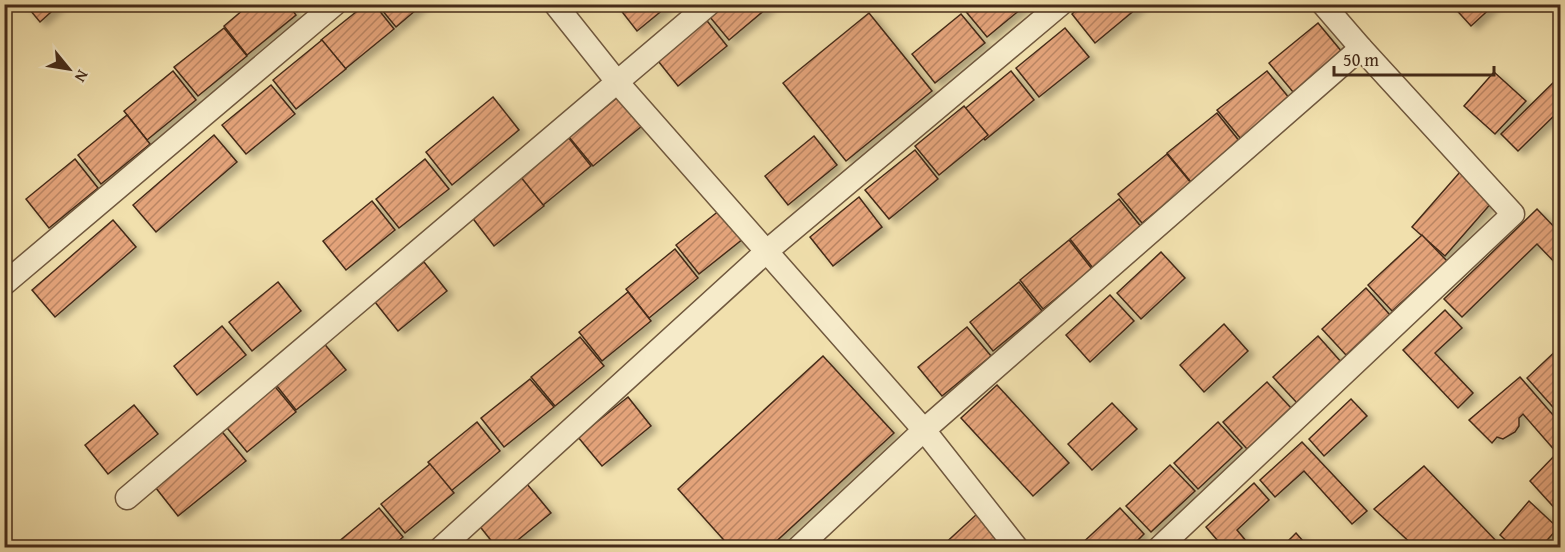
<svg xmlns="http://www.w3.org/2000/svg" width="1565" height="552" font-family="'Gentium Book Plus',serif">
	<defs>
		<pattern id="building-hatch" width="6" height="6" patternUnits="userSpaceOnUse" patternTransform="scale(1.5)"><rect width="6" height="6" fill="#e3a37a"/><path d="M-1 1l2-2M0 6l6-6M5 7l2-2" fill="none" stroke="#ba8563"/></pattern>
		<filter id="shadow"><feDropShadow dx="6" dy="4" stdDeviation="3" flood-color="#0004"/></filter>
	</defs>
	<rect width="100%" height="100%" fill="#f1e0ad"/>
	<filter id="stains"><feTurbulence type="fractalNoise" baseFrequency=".00333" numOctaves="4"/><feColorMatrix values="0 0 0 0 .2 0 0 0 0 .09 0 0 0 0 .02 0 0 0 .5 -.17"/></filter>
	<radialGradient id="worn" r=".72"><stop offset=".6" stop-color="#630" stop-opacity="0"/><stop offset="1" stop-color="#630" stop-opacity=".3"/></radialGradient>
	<g fill="url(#building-hatch)" stroke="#452b19" stroke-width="1.5" filter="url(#shadow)">
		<polygon points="25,4 60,4 40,22"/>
		<polygon points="250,4 288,4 296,15 247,55 224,26"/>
		<polygon points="366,4 374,4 394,29 345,69 321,40"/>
		<polygon points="377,4 423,4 396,27"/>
		<polygon points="616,4 670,4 637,31"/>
		<polygon points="713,4 772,4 729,40 705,11"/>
		<polygon points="968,4 1027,4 987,37 963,8"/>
		<polygon points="1083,4 1142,4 1095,43 1072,14"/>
		<polygon points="1451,4 1495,4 1471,26"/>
		<polygon points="869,13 932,91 846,161 783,83"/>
		<polygon points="961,14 985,43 935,83 912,54"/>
		<polygon points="704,17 727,46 678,86 655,57"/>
		<polygon points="1318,23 1342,52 1293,92 1269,63"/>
		<polygon points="224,28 247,56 198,96 174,67"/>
		<polygon points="1065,28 1089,57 1039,97 1016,68"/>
		<polygon points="322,40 346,69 296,109 273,80"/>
		<polygon points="173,71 196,100 147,140 124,111"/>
		<polygon points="1011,71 1034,100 985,140 962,111"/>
		<polygon points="1267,71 1290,99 1241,139 1217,110"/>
		<polygon points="1494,72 1526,101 1495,134 1464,106"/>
		<polygon points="1560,76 1560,110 1518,151 1501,134"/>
		<polygon points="271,85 295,114 246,154 222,125"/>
		<polygon points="493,97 519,130 452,185 426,152"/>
		<polygon points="618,97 642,126 593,166 569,137"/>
		<polygon points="964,106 988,135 939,175 915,146"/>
		<polygon points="1217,113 1240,142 1191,182 1167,153"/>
		<polygon points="127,115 150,144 101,184 78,155"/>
		<polygon points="214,135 237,162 156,232 133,205"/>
		<polygon points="814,136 837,165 788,205 765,176"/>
		<polygon points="568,137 591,166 542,206 519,176"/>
		<polygon points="915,150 938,179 889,219 865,190"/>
		<polygon points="1167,154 1191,183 1142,223 1118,194"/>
		<polygon points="75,159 98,188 49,228 26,199"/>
		<polygon points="425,159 449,189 399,228 376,199"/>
		<polygon points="1460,172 1493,201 1445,256 1412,227"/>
		<polygon points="520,176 544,206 494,246 471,216"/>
		<polygon points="859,197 882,227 833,266 810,237"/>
		<polygon points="1119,199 1142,228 1093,268 1070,239"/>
		<polygon points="372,201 395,230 346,270 323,241"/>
		<polygon points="725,206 748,235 699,274 676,245"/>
		<polygon points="1537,209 1560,233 1560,268 1537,244 1462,317 1444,299"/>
		<polygon points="113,220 136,247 55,317 32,290"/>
		<polygon points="1422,235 1447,261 1392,311 1368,285"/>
		<polygon points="1069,240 1092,269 1043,309 1020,280"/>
		<polygon points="675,249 698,278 649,318 626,289"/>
		<polygon points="1161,252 1185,278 1141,319 1117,293"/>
		<polygon points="424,262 447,291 398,331 375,302"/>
		<polygon points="278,282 301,311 252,351 229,322"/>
		<polygon points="1019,282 1042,311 993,351 970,322"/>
		<polygon points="1366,288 1390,315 1346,355 1322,329"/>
		<polygon points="628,292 651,321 602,361 579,332"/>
		<polygon points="1110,295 1134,321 1090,362 1066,335"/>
		<polygon points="1445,310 1462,328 1435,353 1473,393 1458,408 1403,350"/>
		<polygon points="1224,324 1248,351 1204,392 1180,365"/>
		<polygon points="222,326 246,355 197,395 174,366"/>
		<polygon points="967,327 991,356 942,396 918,367"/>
		<polygon points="1318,336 1342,363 1298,404 1273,377"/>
		<polygon points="580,337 604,366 555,406 531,377"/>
		<polygon points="322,341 346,370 296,410 273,381"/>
		<polygon points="1560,347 1560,415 1527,378"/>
		<polygon points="823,356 894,433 769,548 731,548 678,489"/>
		<polygon points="1520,377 1560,423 1560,514 1530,481 1557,453 1523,414 1519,418 1519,426 1515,432 1503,439 1497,437 1492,443 1469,420"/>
		<polygon points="530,379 554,407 504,447 481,418"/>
		<polygon points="1267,382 1291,408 1247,449 1223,422"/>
		<polygon points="272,383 296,412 247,452 223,423"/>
		<polygon points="997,385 1069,463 1033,496 961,418"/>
		<polygon points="628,397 651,426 602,466 578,437"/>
		<polygon points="1351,399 1367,416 1324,456 1309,439"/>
		<polygon points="1112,403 1137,429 1092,470 1068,444"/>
		<polygon points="134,405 158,434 108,474 85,445"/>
		<polygon points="477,422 500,451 451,491 428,462"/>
		<polygon points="1218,422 1242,448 1198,489 1174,463"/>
		<polygon points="219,428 246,461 178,516 152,483"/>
		<polygon points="1302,442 1367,511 1352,524 1304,471 1275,497 1260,480"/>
		<polygon points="430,464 454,493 405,533 381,504"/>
		<polygon points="1170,465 1195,491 1151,532 1126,506"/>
		<polygon points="1424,466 1503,548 1416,548 1374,509"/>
		<polygon points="1254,483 1269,500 1237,530 1252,548 1224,548 1206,527"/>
		<polygon points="527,484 551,513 508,548 497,548 478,524"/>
		<polygon points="1529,501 1558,528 1540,548 1514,548 1500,535"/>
		<polygon points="379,508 403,537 390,548 331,548"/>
		<polygon points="1120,508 1144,534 1130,548 1077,548"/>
		<polygon points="977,514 1001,540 993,548 940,548"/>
		<polygon points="1296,533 1309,548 1281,548"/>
	</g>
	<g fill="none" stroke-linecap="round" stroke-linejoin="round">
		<defs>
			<g id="minor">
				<polyline points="555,4 618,83 924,430 1017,548"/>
				<polyline points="4,284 335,4"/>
				<polyline points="127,498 709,4"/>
				<polyline points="441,548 767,251 1061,4"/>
				<polyline points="798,548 924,430 1361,48"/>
				<polyline points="1159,548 1513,214 1361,48 1323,4"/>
			</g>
		</defs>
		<use href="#minor" stroke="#70583e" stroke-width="25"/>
		<use href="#minor" stroke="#f6ebca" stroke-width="22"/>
	</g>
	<rect width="1565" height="552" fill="none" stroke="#f1e0ad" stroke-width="24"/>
	<rect x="6" y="6" width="1553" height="540" fill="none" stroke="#452b19" stroke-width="3"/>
	<rect x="12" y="12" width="1541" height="528" fill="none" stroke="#452b19" stroke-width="1.5"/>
	<g transform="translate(69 69) rotate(120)" stroke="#f6ebca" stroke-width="4.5" paint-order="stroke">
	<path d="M0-4.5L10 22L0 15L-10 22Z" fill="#452b19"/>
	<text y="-9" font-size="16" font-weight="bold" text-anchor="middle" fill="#452b19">N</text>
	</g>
	<path d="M1334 66v9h160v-9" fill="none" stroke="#452b19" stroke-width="3"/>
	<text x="1343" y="66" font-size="18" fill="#452b19" stroke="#f6ebca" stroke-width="4.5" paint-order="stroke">50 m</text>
	<rect width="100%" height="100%" filter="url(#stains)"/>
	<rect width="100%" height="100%" fill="url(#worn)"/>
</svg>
